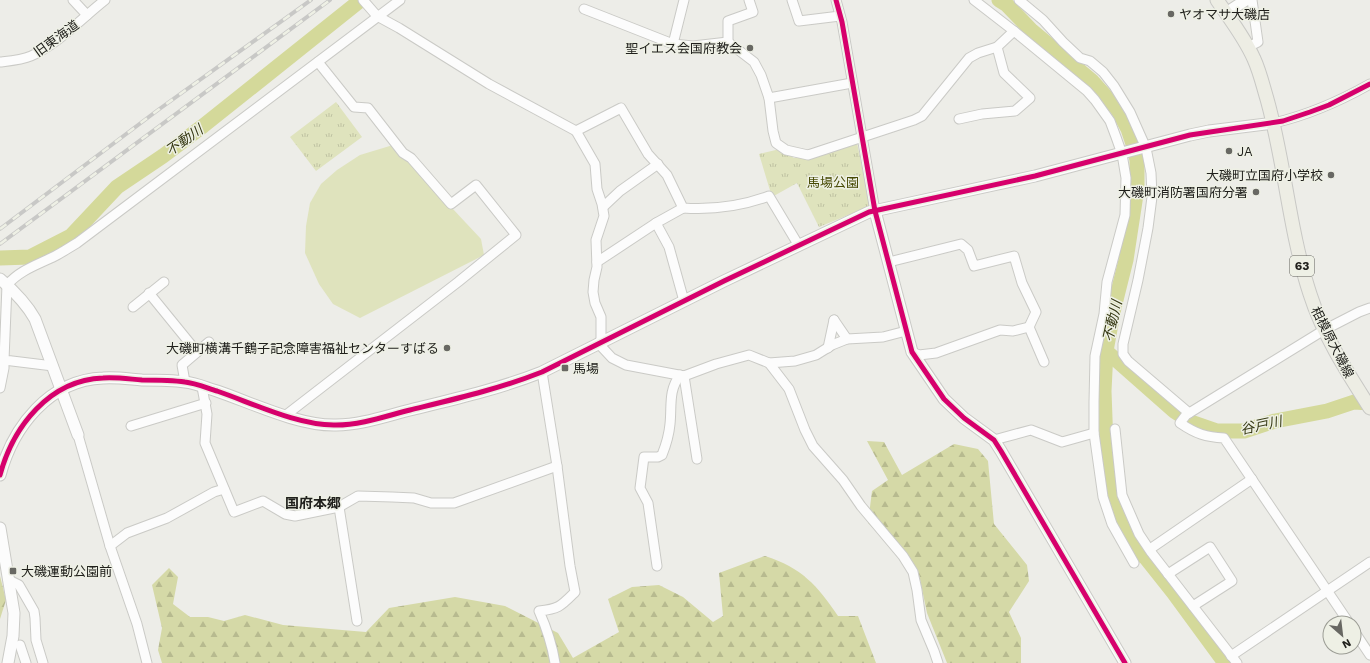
<svg xmlns="http://www.w3.org/2000/svg" width="1370" height="663" font-family="'Work Sans','Noto Sans JP',sans-serif">
	<defs>
		<pattern id="grass-tufts" width="24" height="20" patternUnits="userSpaceOnUse"><rect width="24" height="20" fill="#dfe3bd"/><path d="M3 7l-1-3M5 7V3M7 7l1-3M15 17l-1-3M17 17v-4M19 17l1-3" fill="none" stroke="#bfc2a2"/></pattern>
		<pattern id="forest-firs" width="22" height="20" patternUnits="userSpaceOnUse"><rect width="22" height="20" fill="#d5d9a7"/><path d="M5 1l3.5 6h-7zM16 11l3.5 6h-7z" fill="#b7ba8f"/></pattern>
	</defs>
	<rect width="100%" height="100%" fill="#edede8"/>
	<g fill="url(#grass-tufts)">
		<polygon points="336,102 362,137 316,171 290,137"/>
		<polygon points="857,143 870,206 819,227 797,183 772,197 759,154 780,149 794,158"/>
	</g>
	<g fill="url(#forest-firs)">
		<polygon points="867,441 884,442 902,475 954,444 978,449 988,461 994,524 1027,565 1029,581 1009,612 1021,638 1021,663 947,663 927,613 918,570 868,523 872,491 888,480"/>
		<path d="M765,556C802,568 817,585 838,616H858L876,663H162L158,650L162,628L152,585L169,568L178,577L173,604L190,617H208L224,621L245,615L283,625L366,632L389,608L455,597L505,606L558,633L573,658L619,632L608,599L632,587L659,585L683,597L713,622L723,616L719,573Z"/>
		<polygon points="0,576 6,600 0,619"/>
	</g>
	<polygon fill="#dfe3bd" points="393,145 481,239 484,255 360,318 333,304 319,284 305,253 306,226 310,203 321,184 337,170 360,155"/>
	<g fill="none" stroke-linecap="round" stroke-linejoin="round">
		<g stroke="#d4d99a" stroke-width="15">
			<polyline points="999,0 1007,5 1031,30 1092,81 1118,110 1128,129 1133,144 1137,160 1137,188 1126,260 1114,308 1106,351 1104,391 1106,446 1112,494 1122,521 1138,552 1146,558 1173,592 1225,663"/>
			<polyline points="0,258 30,257 71,236 117,187 163,156 203,126 361,0"/>
			<polyline points="1106,351 1174,411 1191,422 1217,431 1244,431 1275,421 1327,411 1354,402 1370,403"/>
		</g>
		<defs>
			<g id="minor">
				<polyline points="73,0 87,15"/>
				<path d="M363,0L377,16L399,28L489,84L576,131L621,108L648,154L667,175L683,208C712,210 742,206 769,196L799,246"/>
				<polyline points="792,0 799,21 840,16"/>
				<polyline points="836,0 842,22 875,211"/>
				<polyline points="974,0 1014,31 1087,91 1095,100 1110,121 1116,137 1122,154 1126,178 1125,215 1107,282 1104,314 1095,356 1094,402 1094,433 1103,497 1112,524 1134,563"/>
				<polyline points="1019,0 1043,20 1063,42 1080,58 1090,61 1103,72 1114,86 1130,112 1146,148 1151,173 1152,197 1148,228 1138,280 1123,344 1123,354 1128,361 1189,413"/>
				<polyline points="584,9 673,44 684,0"/>
				<polyline points="728,42 728,21 753,12 749,0"/>
				<polyline points="673,44 693,46 728,42 754,62 761,75 769,98 852,83"/>
				<polyline points="1248,47 1258,42 1252,0"/>
				<path d="M0,62C9,61 22,60 31,56C59,43 81,19 105,0"/>
				<polyline points="769,98 773,131 776,143 786,150 808,155 914,120 922,116 969,58 978,53 997,47 1014,31"/>
				<polyline points="959,119 982,114 1015,111 1030,98 1004,73 997,47"/>
				<path d="M1274,123C1308,115 1340,101 1370,84"/>
				<polyline points="576,131 595,164 597,189 602,204 604,216 596,240 597,267 594,280 593,292 595,303 601,317 601,342"/>
				<polyline points="603,207 620,191 658,164"/>
				<polyline points="683,208 656,223 669,247 684,301"/>
				<polyline points="597,262 656,223"/>
				<polyline points="889,262 961,244 968,250 974,266 1014,256 1022,283 1036,312 1029,327 1044,362"/>
				<polyline points="149,293 197,352"/>
				<polyline points="133,307 164,282"/>
				<polyline points="834,320 847,339"/>
				<polyline points="598,343 612,358 626,365 684,376 716,364 749,355 769,363 795,361 816,355 832,345 847,339 883,337 906,331"/>
				<polyline points="828,348 834,320"/>
				<polyline points="912,352 919,355 936,353 1000,330 1013,331 1029,327"/>
				<polyline points="0,359 4,360 4,368 0,388"/>
				<polyline points="769,363 789,389 805,430 813,446 843,480 861,506 903,556 913,572 917,590 921,620 934,651 938,663"/>
				<path d="M53,366L4,360L7,285C20,270 37,265 55,256C63,252 70,247 77,243L400,0"/>
				<path d="M542,372L557,466L570,566L575,592C561,606 559,609 539,611C547,629 552,644 555,663"/>
				<polyline points="684,376 697,459"/>
				<polyline points="185,382 182,365 209,342"/>
				<polyline points="202,387 207,414 205,443 234,512 263,501 285,514 295,516 339,507 358,496 392,497 414,498 431,503 454,503 557,466"/>
				<polyline points="286,415 458,282 516,235 476,185 451,204 411,158 403,153 368,108 354,107 318,62"/>
				<polyline points="131,426 206,403"/>
				<polyline points="1115,429 1122,495 1139,534 1151,552 1237,663"/>
				<polyline points="78,435 110,546 137,624 147,663"/>
				<polyline points="994,440 1031,430 1062,442 1094,433"/>
				<polyline points="339,507 357,621"/>
				<polyline points="110,546 127,533 167,518 214,492 224,489"/>
				<polyline points="1150,549 1252,479"/>
				<path d="M657,566L648,503L640,488L644,457H658L662,455C666,445 669,435 670,424C672,406 668,391 680,375"/>
				<polyline points="1168,574 1210,547 1232,581 1193,606"/>
				<polyline points="9,580 19,585 34,611 35,618 36,640 43,663"/>
				<path d="M1349,623L1224,438C1206,437 1196,434 1180,423L1186,415L1324,330L1359,312L1370,308"/>
				<polyline points="1354,631 1370,655"/>
				<polyline points="20,645 26,663"/>
				<polyline points="1231,656 1370,562"/>
			</g>
			<g id="tertiary">
				<polyline points="1226,13 1246,0"/>
				<polyline points="875,211 912,352 944,399 964,418 994,440 1001,451 1125,663"/>
				<path d="M0,279C14,291 26,303 35,319L78,435"/>
				<path d="M0,475C13,427 49,380 103,378C116,377 129,379 142,380C156,380 171,380 185,382C195,383 207,388 217,391C252,403 299,426 336,425C361,425 386,416 410,410C455,399 499,389 542,372L724,281L869,212L1035,176L1190,135L1209,131L1274,123"/>
				<polyline points="0,528 14,613 13,636 8,663"/>
			</g>
			<path id="primary" d="M1217,0C1230,19 1245,38 1254,59C1260,72 1263,86 1267,99C1285,163 1289,230 1310,294C1323,335 1347,372 1370,408"/>
		</defs>
		<use href="#minor" stroke="#cacac6" stroke-width="11"/>
		<use href="#tertiary" stroke="#cacac6" stroke-width="13"/>
		<use href="#primary" stroke="#c8c8c5" stroke-width="15"/>
		<use href="#minor" stroke="#fcfcfc" stroke-width="9"/>
		<use href="#tertiary" stroke="#fcfcfc" stroke-width="11"/>
		<use href="#primary" stroke="#edede4" stroke-width="13"/>
		<defs>
			<g id="rail">
				<polyline points="0,229 158,110 311,0"/>
				<polyline points="0,244 330,0"/>
			</g>
		</defs>
		<use href="#rail" stroke="#c8c8c6" stroke-width="4"/>
		<use href="#rail" stroke="#eef0e5" stroke-width="2.5" stroke-dasharray="8" stroke-linecap="butt"/>
		<defs>
			<g id="cycleway">
				<polyline points="836,0 842,22 875,211 912,352 944,399 964,418 994,440 1001,451 1125,663"/>
				<path d="M0,475C13,427 49,380 103,378C116,377 129,379 142,380C156,380 171,380 185,382C195,383 207,388 217,391C252,403 299,426 336,425C361,425 386,416 410,410C455,399 499,389 542,372L724,281L869,212L1035,176L1190,135L1283,121L1310,112L1329,105L1370,84"/>
			</g>
		</defs>
		<use href="#cycleway" stroke="#eef0e5" stroke-width="8"/>
		<use href="#cycleway" stroke="#d6006c" stroke-width="5"/>
	</g>
	<g fill="#686863" stroke="#eef0e5" stroke-width="1.5">
		<circle cx="1171" cy="14" r="4"/>
		<circle cx="750" cy="48" r="4"/>
		<circle cx="1229" cy="151" r="4"/>
		<circle cx="1331" cy="175" r="4"/>
		<circle cx="1256" cy="192" r="4"/>
		<circle cx="447" cy="348" r="4"/>
		<rect x="561" y="364" width="8" height="8" rx="2"/>
		<rect x="9" y="567" width="8" height="8" rx="2"/>
	</g>
	<g text-anchor="middle" stroke-width="3" stroke-linejoin="round" paint-order="stroke">
		<rect fill="#eef0e5" stroke="#5e5e58" stroke-width="1" x="1290" y="256" width="24" height="20" rx="3"/>
		<g font-size="12" font-weight="bold" fill="#20201c">
			<text x="1302" y="270">63</text>
		</g>
		<g font-size="13" fill="#20201c" stroke="#eef0e5" text-anchor="start">
			<text x="1179" y="19">ヤオマサ大磯店</text>
			<text x="742" y="53" text-anchor="end">聖イエス会国府教会</text>
			<text x="1237" y="156">JA</text>
			<text x="1323" y="180" text-anchor="end">大磯町立国府小学校</text>
			<text x="1248" y="197" text-anchor="end">大磯町消防署国府分署</text>
			<text x="439" y="353" text-anchor="end">大磯町横溝千鶴子記念障害福祉センターすばる</text>
			<text x="573" y="373">馬場</text>
			<text x="21" y="576">大磯運動公園前</text>
		</g>
		<g font-size="13" fill="#20201c" stroke="#eef0e5">
			<text transform="translate(56 38) rotate(-36)" y="5">旧東海道</text>
			<text transform="translate(1333 342) rotate(63)" y="5">相模原大磯線</text>
		</g>
		<g font-size="13" fill="#474a04" stroke="#eef0e5">
			<text x="833" y="187">馬場公園</text>
		</g>
		<g font-size="14" font-style="italic" fill="#363913" stroke="#eef0e5">
			<text transform="translate(184 140) rotate(-35)" y="5">不動川</text>
			<text transform="translate(1112 321) rotate(-77)" y="5">不動川</text>
			<text transform="translate(1261 425) rotate(-12)" y="5">谷戸川</text>
		</g>
		<g font-size="14" font-weight="bold" fill="#20201c" stroke="#eef0e5">
			<text x="313" y="508">国府本郷</text>
		</g>
	</g>
	<g transform="translate(1342 635) rotate(152)"><circle r="19" fill="#eef0e5" stroke="#9c9d95"/>
	<path d="M0-3L7 15L0 10L-7 15Z" fill="#686863"/>
	<text y="-6" font-size="11" font-weight="bold" text-anchor="middle" fill="#20201c">N</text>
	</g>
</svg>
